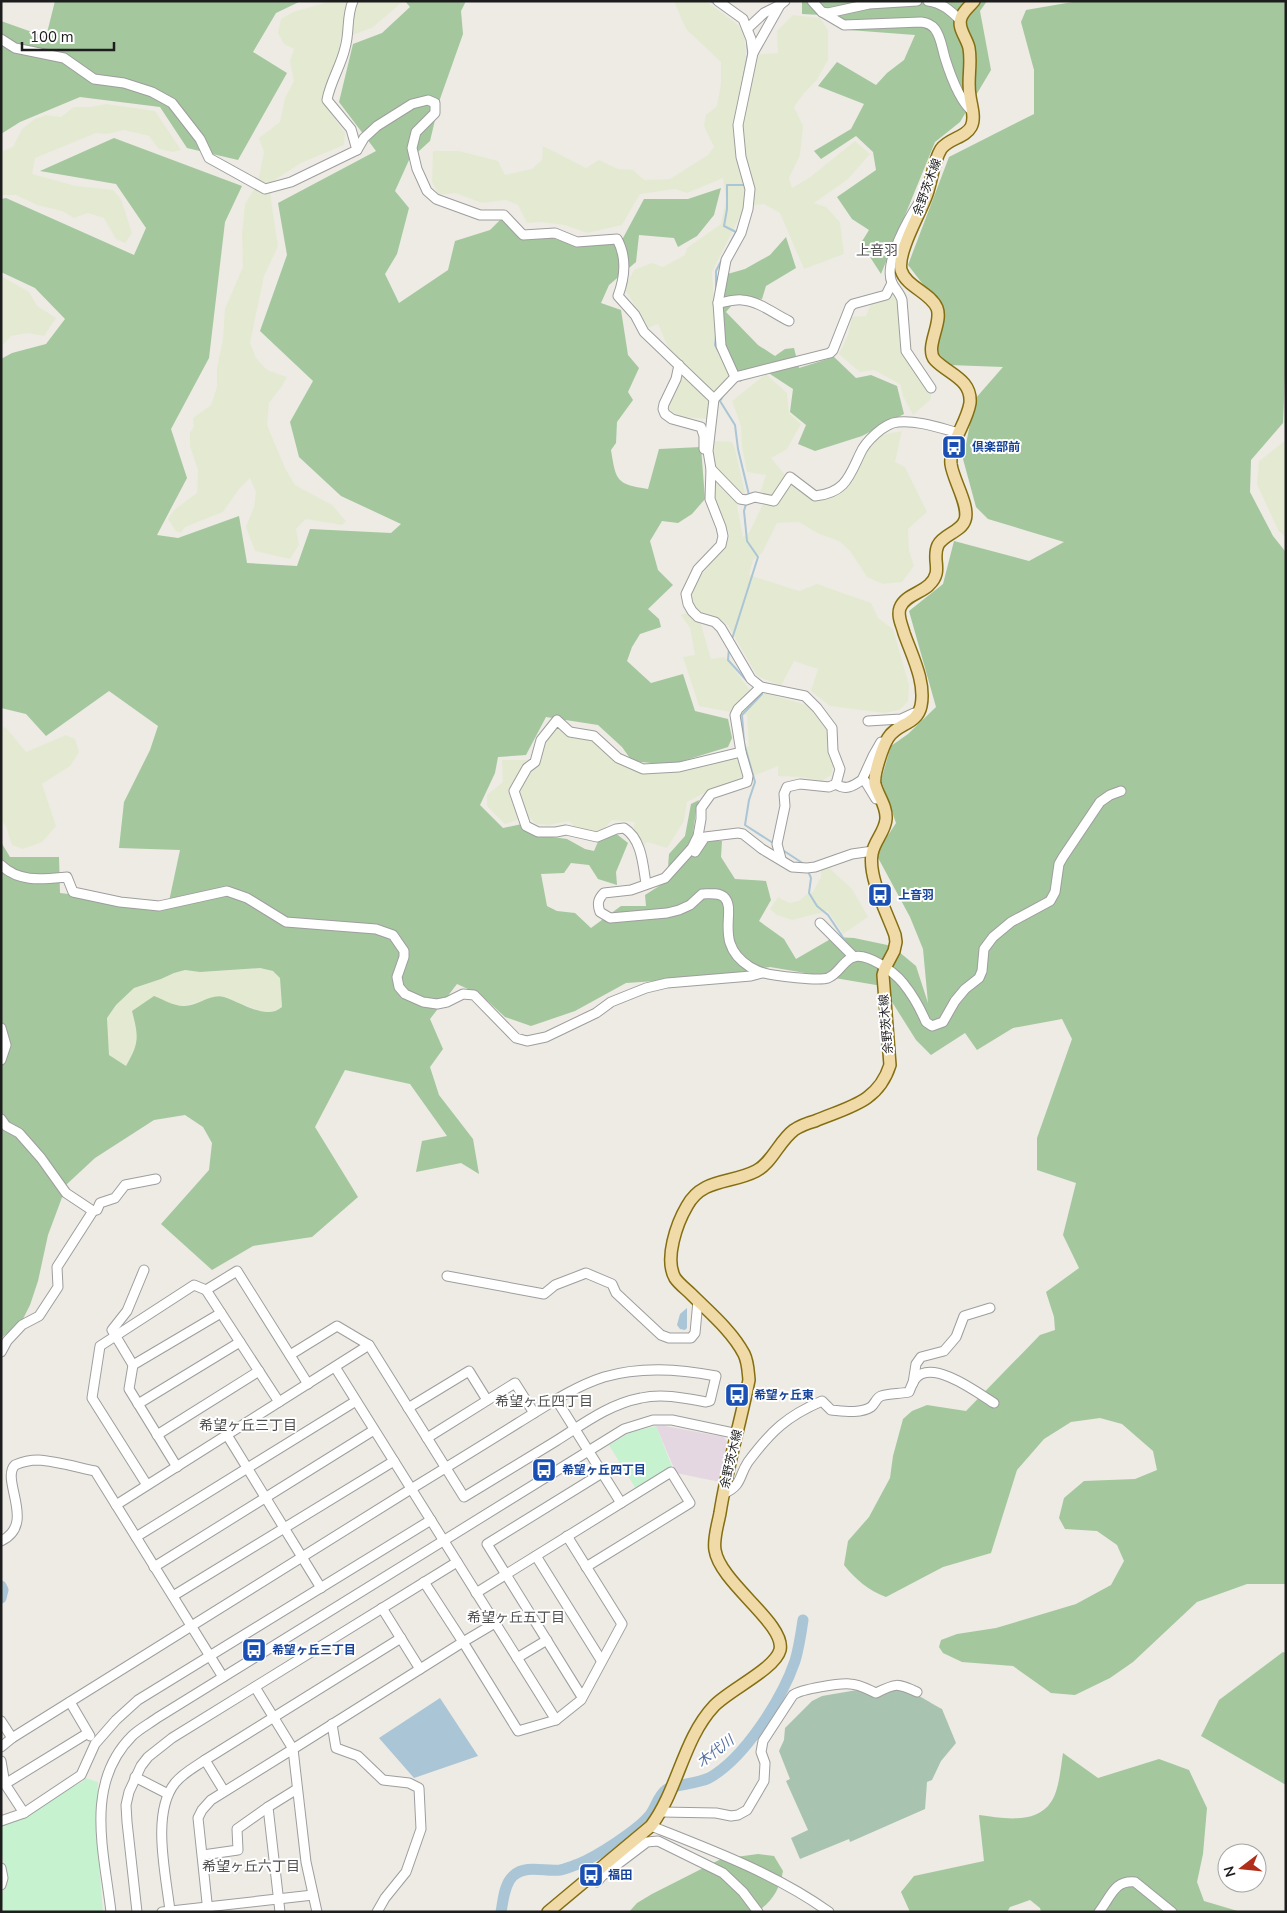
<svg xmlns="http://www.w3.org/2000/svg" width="1287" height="1913" font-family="'Nunito Sans','Noto Sans JP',sans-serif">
	<rect width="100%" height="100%" fill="#edebe4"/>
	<polygon fill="#e5d7e1" points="656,1426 665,1426 724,1437 727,1442 720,1482 676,1473"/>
	<g fill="#e4ead2">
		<polygon points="331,1 399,1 401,3 372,28 352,35 341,36 337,63 325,86 322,101 345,133 344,145 301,163 270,183 271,200 278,246 264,276 250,343 256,358 267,370 287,377 282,386 269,403 267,425 285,468 295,485 332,505 346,521 342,525 306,519 296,529 299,545 290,559 255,551 246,527 254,507 256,492 250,478 239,489 223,512 185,527 181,533 176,531 168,519 174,510 197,493 198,470 190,446 190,433 194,426 193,418 211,405 217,387 217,368 223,339 225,309 243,267 242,234 245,204 252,193 259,177 264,152 259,138 280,122 285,98 294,81 290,61 294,49 284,44 278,33 281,19 293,12"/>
		<polygon points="674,1 706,1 738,25 744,34 746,55 778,53 777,31 793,15 820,18 828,30 828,60 816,81 804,93 794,107 803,126 800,155 789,178 792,188 809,178 855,141 870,154 848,179 814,203 826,207 840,222 844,254 804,269 780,213 764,204 745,206 712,272 717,346 729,377 709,419 681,417 667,408 680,373 681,360 668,347 658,324 649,328 624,288 634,270 652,263 663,267 685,255 687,248 721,224 726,199 723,178 687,193 675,189 640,194 622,225 587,233 564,225 541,222 527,223 518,205 506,200 482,203 455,193 439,195 432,182 433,151 459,151 498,161 505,175 532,169 542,160 543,146 586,168 599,160 618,169 633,170 644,180 670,179 708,155 714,147 704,126 706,115 717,106 721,84 721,62 686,29"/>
		<polygon points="106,104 155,111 181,150 173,152 159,149 149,136 124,130 107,134 96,133 35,158 32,174 76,186 113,190 121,199 132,233 125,243 116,239 104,218 88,213 74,218 62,211 37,205 16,195 1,195 1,152 13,147 22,129 35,119 46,115 61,117 74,107 91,107"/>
		<polygon points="1,276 29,292 37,306 56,318 44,336 27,333 11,336 1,347"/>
		<polygon points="903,288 903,352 930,378 931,399 913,415 903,396 900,384 874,370 860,372 839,354 848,335 852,317 866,316 871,303 897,289"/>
		<polygon points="766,374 787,393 789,413 801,424 787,449 771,458 786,476 813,498 835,495 850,484 868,450 881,435 902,431 895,462 905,467 927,512 908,529 909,550 914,566 902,582 883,584 867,577 850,551 839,541 819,534 799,522 777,523 762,553 753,560 749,575 799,591 817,584 871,603 878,618 893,629 909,685 908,702 899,710 885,713 830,706 811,691 818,669 794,661 781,686 757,676 728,625 717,617 700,611 693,603 691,594 697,579 725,548 730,535 713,498 715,466 713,441 732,442 735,449 745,493 737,506 743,537 749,533 764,502 760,493 766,475 747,472 742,447 741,426 732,401"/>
		<polygon points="1286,440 1286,538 1278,530 1257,484 1259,461"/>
		<polygon points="690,612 700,621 711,659 725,657 749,689 807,705 827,729 829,757 834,764 831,775 822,781 802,777 778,776 778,766 743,780 714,788 687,802 684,821 667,848 647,842 638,853 631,840 635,822 612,820 599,834 576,828 569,821 549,825 536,824 528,816 505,824 487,806 487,795 503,782 502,760 526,760 536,763 542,741 558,723 594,737 644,771 739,751 749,746 747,715 699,706 683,657 695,655 690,628 681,615"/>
		<polygon points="1,726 6,728 26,752 66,735 75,739 79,752 70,766 42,784 56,826 42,842 23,849 12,845 6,826 1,820"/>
		<polygon points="829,868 852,889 868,917 843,934 828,911 792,920 777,915 770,909 778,897 789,903 799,901 806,895 813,892 821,877 821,870"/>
		<polygon points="260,968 273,971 280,978 282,1007 279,1010 269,1012 260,1011 222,996 183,1006 132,1011 137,1031 137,1047 126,1067 109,1055 107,1018 116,1005 134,988 161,979 174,973 185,970 200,972"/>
	</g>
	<g fill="#a4c79e" fill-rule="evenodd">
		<polygon points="55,1 301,1 276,13 253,52 287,73 238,160 187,148 160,107 80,97 20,122 1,134 1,21 46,37"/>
		<path d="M405,1H466L461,11L463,34L440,99L430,141L409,160L395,191L409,208L397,254L385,274L399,303L448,270L455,241L490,230L503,217L522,238L547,236L570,244L609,242L623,238L644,199H688L721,188L714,215L697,236L678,247L674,238L639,235L636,262L609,285L601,303L621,310L628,355L639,368L628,392L633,400L617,422L616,443L611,450C616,481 616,484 648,489L659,449L701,447L705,499L692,514L678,523L662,521L650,541L658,570L673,585L648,609L659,619L661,627L640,634L632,647L627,661L651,683L683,674L695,711L728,719L732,738L728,747L670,765L632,761L622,747L598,725L546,717L526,755L498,757L495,773L480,805L503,828L522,824L530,834L567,839L585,849L594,851L600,837L614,832L628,843L616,872L617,885L598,879L589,865L571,863L564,873L541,874L547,906L557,911L575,913L591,928L621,906H646L645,895L667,881L669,854L685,836L691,804L699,800L696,811L692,841H722L721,857L735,879L766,881L771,900L759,921L784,939L796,959L834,937L854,938L892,946L916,966L928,1003L923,949L910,917L876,854L896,823L881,780L891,746L908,734L936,707L909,611L943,584L954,541L1029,561L1064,542L988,519L976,507L963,459L975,399L1003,367L949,365L935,349L942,309L908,265L949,157L1034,114V70L1021,22L1026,10L1078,1H1286V353L1283,423L1251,460L1250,492L1273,536L1285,551L1286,1584H1247L1197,1602L1133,1662L1110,1678L1075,1695L1051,1693L1013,1666L962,1662L943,1653L939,1647L941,1640L957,1634L996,1628L1076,1604L1111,1585L1124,1561L1117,1545L1097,1531L1065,1529L1059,1518L1064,1498L1084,1481L1135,1479L1157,1470L1153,1451L1122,1424L1100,1418L1071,1422L1044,1439L1017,1470L991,1553L943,1567L886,1597C868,1590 856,1580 844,1565L848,1541L869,1517L890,1478L893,1456L903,1419L912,1411L927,1405L966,1411L1040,1335L1055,1330L1054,1317L1046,1292L1079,1268L1063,1235L1076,1183L1037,1170V1138L1072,1039L1062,1019L1013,1028L977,1050L965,1033L931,1055L916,1040L882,986L770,967L702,978L626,983L575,1011L531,1026L505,1017L481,995L457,984L430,1019L443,1049L430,1067L439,1095L473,1139L479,1174L461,1163L416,1172L422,1141L447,1136L410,1084L345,1070L315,1127L358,1197L312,1237L253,1246L212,1270L161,1224L209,1170L212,1143L203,1127L185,1115L154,1120L95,1158L67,1184L48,1235L38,1281L30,1305L21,1323L1,1338V1066L6,1047L1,1039V842L10,857H59L60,893L168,906L180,850L119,848L124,802L150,750L158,726L109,691L46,736L26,714L1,708V359L12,353L46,344L65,319L35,288L1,272V199L6,198L134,255L146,228L116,184L40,171L114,138L242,186L225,222L209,358L171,429L187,478L157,535L178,538L239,516L247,563L297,566L310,529L391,533L401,524L341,496L299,457L290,422L313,381L260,331L287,255L278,203L376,151L339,102L353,44L382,33L410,7ZM260,968L273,971L280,978L282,1007C266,1021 241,1002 224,997C211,993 196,1007 183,1006C174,1006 162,999 154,996L132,1011C139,1038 139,1043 126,1066L109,1055L107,1018L116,1005L134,988L161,979L174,973L185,970L200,972Z"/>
		<polygon points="802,1 987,1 980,11 991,70 960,122 935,142 881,274 861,243 869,230 852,219 837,197 876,170 873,152 856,136 821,159 814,151 851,129 864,104 818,86 837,62 876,85 887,73 904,60 915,35 849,30 821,15 802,14"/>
		<polygon points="786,237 796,268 766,286 762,299 739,297 726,312 758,345 775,356 785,349 794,348 799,368 834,357 856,378 871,375 897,386 904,414 862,436 815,451 798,444 806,425 790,412 793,389 770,374 763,367 740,382 724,348 722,306 724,275 745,269 770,255"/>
		<polygon points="1283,1652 1286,1653 1286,1785 1201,1736 1219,1700"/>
		<path d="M1063,1753L1098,1778L1159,1759L1189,1770L1207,1808L1203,1854L1197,1882L1204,1901L1241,1912H1041L1040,1908L1030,1900L1010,1907L1007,1912H910L901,1892L914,1876L984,1861L979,1815C1002,1818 1036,1825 1051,1802C1059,1791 1061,1766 1063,1753Z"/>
		<path d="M758,1854L774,1856L783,1871C780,1888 772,1903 756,1912H629L637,1903L652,1894L721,1859Z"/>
	</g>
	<path fill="#a8c3b0" d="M857,1690L875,1697C879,1695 885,1691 889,1690C908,1685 927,1702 942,1709L956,1743L941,1761L932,1780L927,1782L925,1809L850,1842L849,1839L800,1859L791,1838L808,1830L786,1781L790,1779L779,1751L784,1740L785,1728L812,1701L822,1696Z"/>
	<g fill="#c6f2d0">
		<polygon points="656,1426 672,1467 636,1489 609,1445 631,1432"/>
		<polygon points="85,1778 98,1782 96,1828 103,1912 3,1912 1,1896 6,1882 1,1847 1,1825 82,1782"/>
	</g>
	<g fill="#aac5d5">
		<polygon points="687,1308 687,1328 685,1330 680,1329 677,1325 680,1314"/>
		<polygon points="440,1698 478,1756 414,1778 379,1738"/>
	</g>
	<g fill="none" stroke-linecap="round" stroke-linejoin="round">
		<g stroke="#aac5d5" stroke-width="2">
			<polyline points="710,1 720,7"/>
			<polyline points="741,91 748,54 747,42"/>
			<polyline points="716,289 716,271 736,232 724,226 727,209 727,185 745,185"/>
			<polyline points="716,336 715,345 719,352"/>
			<polyline points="724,394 720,401 735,425 738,449 749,495"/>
			<polyline points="732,639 758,557 747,541 744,511 746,504"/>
			<polyline points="729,648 728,660 747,681"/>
			<polyline points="760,693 762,694 742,715 744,743 755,782 749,800 745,825 773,843"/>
			<polyline points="781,849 804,864"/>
			<polyline points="808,871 811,878 809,893 817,906 828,915 846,942"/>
		</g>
		<g stroke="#aac5d5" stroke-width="11">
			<polyline points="1,1586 3,1590 1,1598"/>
			<path d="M501,1912C503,1902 504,1884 513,1876C526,1864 545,1872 560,1870C566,1869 573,1866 578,1864C596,1857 638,1830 650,1815C656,1807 658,1796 666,1790C671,1785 697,1784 709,1778C744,1759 782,1699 795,1661C799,1648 801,1634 803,1620"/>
		</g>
		<defs>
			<g id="minor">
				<path d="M353,1C346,17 350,31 345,48C341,66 330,82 327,100L351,129L357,150"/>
				<polyline points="718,1 743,19 751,39 753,53 738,125 741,157 750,189 748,209 741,233 726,260 718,303 721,346 735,377 714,399 708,451 711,469 710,499 721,527 723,536 721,545 698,569 686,594 688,604 692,611 698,617 715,622 721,628 751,679 761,687 805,696 817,708 832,728 833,751 840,769 836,784"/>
				<polyline points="812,1 822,12 828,13 869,4 917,1"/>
				<path d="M928,1C942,3 950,10 960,20"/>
				<path d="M822,12L844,25L921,22C927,23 931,24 935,29C941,37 942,48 945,58C950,74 960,102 973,112"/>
				<polyline points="748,28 764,13 780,5"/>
				<path d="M1,39L15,48L64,58L94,79L124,83L152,92L172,103L200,139L209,158L265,189L291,182L357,150L364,138L377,126L412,104L428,100L435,103V113L416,132L412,148L417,169L427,191L436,199L480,215H504L523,235L555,233L577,242L617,239C627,257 625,277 618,296L635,315L644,332L714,399"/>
				<polyline points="753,53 780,5 785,1"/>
				<path d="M920,201C909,218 883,263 892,283C895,289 900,293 902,300L906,351L931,388"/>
				<path d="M718,303C726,302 735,299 742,300C759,301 774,314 789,321"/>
				<polyline points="679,365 676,379 664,404 663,409 665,414 672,419 701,427 704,436 704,449"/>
				<polyline points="735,377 830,353 833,350 850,307 853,304 886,295 892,283"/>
				<path d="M711,469L740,499L746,500L755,497L774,501L790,477L815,496C845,493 849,477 860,454C865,442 884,423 898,422C917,420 940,428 959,433"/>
				<path d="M761,687L738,709L735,715L741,752L748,776L747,782L711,794L701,808V819L698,836L692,848L665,878L631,890L604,893C598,899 597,904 600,912L610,918L667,913L679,910L690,905L702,894C708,894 718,892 724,897C738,910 712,943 750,967C754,969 759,972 764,973C774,976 819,981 828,978C838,974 842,963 851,958C865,950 894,972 903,983C912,994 920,1008 926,1022L932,1026L943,1022L955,1001L965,989L979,978L982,971L984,949L993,937L1011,922L1050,901L1055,892L1059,864L1063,857L1100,802L1110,795L1121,791"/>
				<polyline points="868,721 901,719 914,713"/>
				<polyline points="862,780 873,756 881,742"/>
				<path d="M836,784C846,791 853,786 862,780L865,781L876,799"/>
				<polyline points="695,852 705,837 738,833 743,834 762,849 792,867 807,868 815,867 852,854 873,851"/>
				<polyline points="781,859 777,844 785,806 784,794 787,787 800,784 829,787 836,784"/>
				<path d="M1,865C19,883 44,879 67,877L73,892L120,902L159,906L227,891L247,898L286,922L376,929L393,935L404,951V957L397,977L399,987L405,994L423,1002L437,1004L447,1002L463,994L474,995L516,1038L527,1041L546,1037L596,1013L611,1002L646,988L667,983L751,976L762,973"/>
				<path d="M646,884C643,865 642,839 624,828L616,829L597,837L566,830L556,832H538L526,826L514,791L527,768L535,762L541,740L557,720L570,732L594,736L618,758L643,769L679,767L741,752"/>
				<polyline points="820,923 854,957"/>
				<polyline points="1,1028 6,1045 1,1060"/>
				<polyline points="1,1119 6,1126 19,1133 41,1158 66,1193 93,1211 57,1267 58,1287 39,1316 22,1325 7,1341 1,1352"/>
				<polyline points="93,1211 97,1210 100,1203 115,1198 125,1185 156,1179"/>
				<polyline points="144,1270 127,1311 112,1330 133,1365 129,1389 177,1467"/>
				<polyline points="447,1276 544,1294 555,1285 586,1273 612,1284 616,1293 661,1335 669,1338 691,1338 695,1333 698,1301"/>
				<polyline points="206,1290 279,1402"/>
				<polyline points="133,1365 221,1313"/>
				<polyline points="335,1367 556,1720"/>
				<polyline points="913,1383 916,1364 921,1357 944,1351 956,1337 964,1316 990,1308"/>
				<polyline points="556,1399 621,1503"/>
				<polyline points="138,1404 240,1342"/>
				<polyline points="408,1408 469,1371 487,1400"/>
				<polyline points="157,1435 259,1371"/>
				<polyline points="227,1435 321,1588"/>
				<polyline points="427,1438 515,1383 534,1413"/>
				<polyline points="147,1485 92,1398 100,1346 194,1285 206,1290 237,1271 308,1384"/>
				<path d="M723,1494C743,1485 738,1477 748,1462C771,1431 787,1416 822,1401L831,1410C843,1411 860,1414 871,1407C875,1404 876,1398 881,1396C889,1393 900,1394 909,1392C911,1387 913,1381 916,1378C933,1359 978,1393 994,1403"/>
				<polyline points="116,1505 369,1345"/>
				<polyline points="136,1537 356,1401"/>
				<path d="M1,1541C37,1524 0,1480 15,1465C22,1462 30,1460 38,1460C56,1461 76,1467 95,1471L223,1677"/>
				<polyline points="536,1556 601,1660"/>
				<polyline points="154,1567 374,1430"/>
				<polyline points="424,1582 463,1642 495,1623"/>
				<polyline points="476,1593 671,1472 690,1503 586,1567"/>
				<polyline points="173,1596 394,1461"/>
				<polyline points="382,1608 420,1669"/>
				<polyline points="517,1658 547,1640"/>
				<polyline points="582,1697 487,1544 602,1473"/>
				<polyline points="70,1702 90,1736"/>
				<polyline points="1,1721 12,1738"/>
				<polyline points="332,1724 336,1748 358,1756 383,1780 409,1783 419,1788 421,1829 406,1872 385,1898 377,1912"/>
				<path d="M1,1747L12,1738C145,1655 278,1572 411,1489C447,1467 483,1445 518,1423C546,1406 573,1387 604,1377C641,1366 679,1369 716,1376L710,1401L706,1402C685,1398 662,1393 641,1398C609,1404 583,1424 556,1441C525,1460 494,1479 464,1497L369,1345L337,1326L290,1355"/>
				<polyline points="205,1760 224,1791"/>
				<polyline points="1,1761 5,1784 24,1813 1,1821"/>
				<polyline points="135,1777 168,1794"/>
				<polyline points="5,1784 88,1733"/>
				<path d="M662,1812L716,1813L731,1816L738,1815L747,1810L764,1781L765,1763L761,1752L763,1741L793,1695C801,1689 840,1683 850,1684C859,1684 869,1690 876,1693C896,1683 897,1683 917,1692"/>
				<polyline points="24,1813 81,1775 95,1744 116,1720 138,1700 431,1520"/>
				<path d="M651,1826C712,1850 776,1874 829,1912"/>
				<polyline points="203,1855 238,1850 237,1829 268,1807"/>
				<polyline points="1,1868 3,1878 1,1885"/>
				<polyline points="597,1882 602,1876 647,1842 658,1841 723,1873 743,1892 758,1912"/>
				<path d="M170,1911C166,1875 151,1813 175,1783C183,1773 195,1767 205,1760L401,1638"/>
				<path d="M111,1912C104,1851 84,1784 132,1736C139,1729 149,1724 157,1718L624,1429L653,1420H672L738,1434"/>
				<polyline points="137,1912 127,1822 126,1805 129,1792 141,1766 148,1757 172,1738 457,1562"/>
				<polyline points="162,1912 313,1895"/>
				<polyline points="208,1912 198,1818 202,1810 211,1800 293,1749 255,1687"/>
				<polyline points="280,1912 268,1807 297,1789"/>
				<polyline points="317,1912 306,1862 293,1749 463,1642 518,1731 556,1720 581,1700 622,1624 567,1536"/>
				<path d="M1099,1912C1111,1897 1114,1880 1135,1882L1172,1912"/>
			</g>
			<path id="major" d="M548,1912L651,1826C678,1790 683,1739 714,1706C729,1690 775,1669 780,1650C786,1624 720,1583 715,1550C713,1539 718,1524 720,1513C727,1468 740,1424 749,1380C748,1370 748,1362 744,1354C732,1331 709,1312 691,1294C686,1289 679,1284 675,1278C664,1259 677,1223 687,1206C702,1178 731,1184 756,1171C772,1163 779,1141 794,1130C800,1126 808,1123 815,1121C848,1107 878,1103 890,1065L883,975L885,968L894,951L896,942L895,935C887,913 868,877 872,854C874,841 885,832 886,819C887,806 878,796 875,784C873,775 883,746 888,738C897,723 917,725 921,706C926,682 912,656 904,633C902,625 897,616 900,608C904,596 921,593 929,585C944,571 931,560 938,545C944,534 961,532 965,520C970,506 953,480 951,464C949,443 967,423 970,403C972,379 948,374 935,360C924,348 943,323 937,308C930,292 906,287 901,270C897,252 921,212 927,194C932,180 933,162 941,149C949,138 965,138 971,127C976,118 971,105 970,96C967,80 972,64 969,48C967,38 957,28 961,18C963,11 970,6 974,1"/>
		</defs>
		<use href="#minor" stroke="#9e9e9e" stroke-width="11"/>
		<use href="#major" stroke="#846e12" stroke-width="14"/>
		<use href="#minor" stroke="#fff" stroke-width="9"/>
		<use href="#major" stroke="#f0daa7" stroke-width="11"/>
	</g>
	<defs>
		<symbol id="bus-square" viewBox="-11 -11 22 22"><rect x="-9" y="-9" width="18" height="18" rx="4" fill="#1a4fb4" stroke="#fff"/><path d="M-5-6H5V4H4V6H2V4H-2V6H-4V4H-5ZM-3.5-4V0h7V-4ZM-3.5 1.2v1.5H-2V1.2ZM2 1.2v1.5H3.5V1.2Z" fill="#fff"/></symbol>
	</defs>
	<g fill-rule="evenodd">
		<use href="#bus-square" x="940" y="433" width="28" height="28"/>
		<use href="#bus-square" x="866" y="881" width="28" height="28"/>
		<use href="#bus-square" x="723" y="1381" width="28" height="28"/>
		<use href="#bus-square" x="530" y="1456" width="28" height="28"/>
		<use href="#bus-square" x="240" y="1636" width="28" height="28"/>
		<use href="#bus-square" x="577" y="1861" width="28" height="28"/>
	</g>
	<g text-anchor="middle" stroke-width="4" stroke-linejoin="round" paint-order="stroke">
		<g font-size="12" fill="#1d1d1d" stroke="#fff">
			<text transform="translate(927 187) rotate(-70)" y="4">余野茨木線</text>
			<text transform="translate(886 1024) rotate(-95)" y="4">余野茨木線</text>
			<text transform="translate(731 1459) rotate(-77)" y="4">余野茨木線</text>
		</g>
		<g font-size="12" font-weight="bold" fill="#164399" stroke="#fff" text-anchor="start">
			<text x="972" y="451">倶楽部前</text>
			<text x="898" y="899">上音羽</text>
			<text x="754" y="1399">希望ヶ丘東</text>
			<text x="562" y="1474">希望ヶ丘四丁目</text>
			<text x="272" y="1654">希望ヶ丘三丁目</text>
			<text x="608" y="1879">福田</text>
		</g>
		<g font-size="14" fill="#505050" stroke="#fff">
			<text x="877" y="255">上音羽</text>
			<text x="544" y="1406">希望ヶ丘四丁目</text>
			<text x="248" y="1430">希望ヶ丘三丁目</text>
			<text x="516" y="1622">希望ヶ丘五丁目</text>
			<text x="251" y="1871">希望ヶ丘六丁目</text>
		</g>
		<g font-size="14" font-style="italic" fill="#5671a0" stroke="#fff">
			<text transform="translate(715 1751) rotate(-37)" y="5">木代川</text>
		</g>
	</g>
	<rect width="1287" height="1913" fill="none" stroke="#1d1d1d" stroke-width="5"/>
	<g transform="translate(1242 1868) rotate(254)"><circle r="24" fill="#ffffff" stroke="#a5a5a5"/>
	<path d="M0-4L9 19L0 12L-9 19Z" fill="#b12e19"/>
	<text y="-8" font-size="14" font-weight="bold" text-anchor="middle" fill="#1d1d1d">N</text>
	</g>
	<path d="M22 42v8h92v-8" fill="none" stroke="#1d1d1d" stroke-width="2.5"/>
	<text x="30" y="42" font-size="15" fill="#1d1d1d" stroke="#ffffff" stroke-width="4" paint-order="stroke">100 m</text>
</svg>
